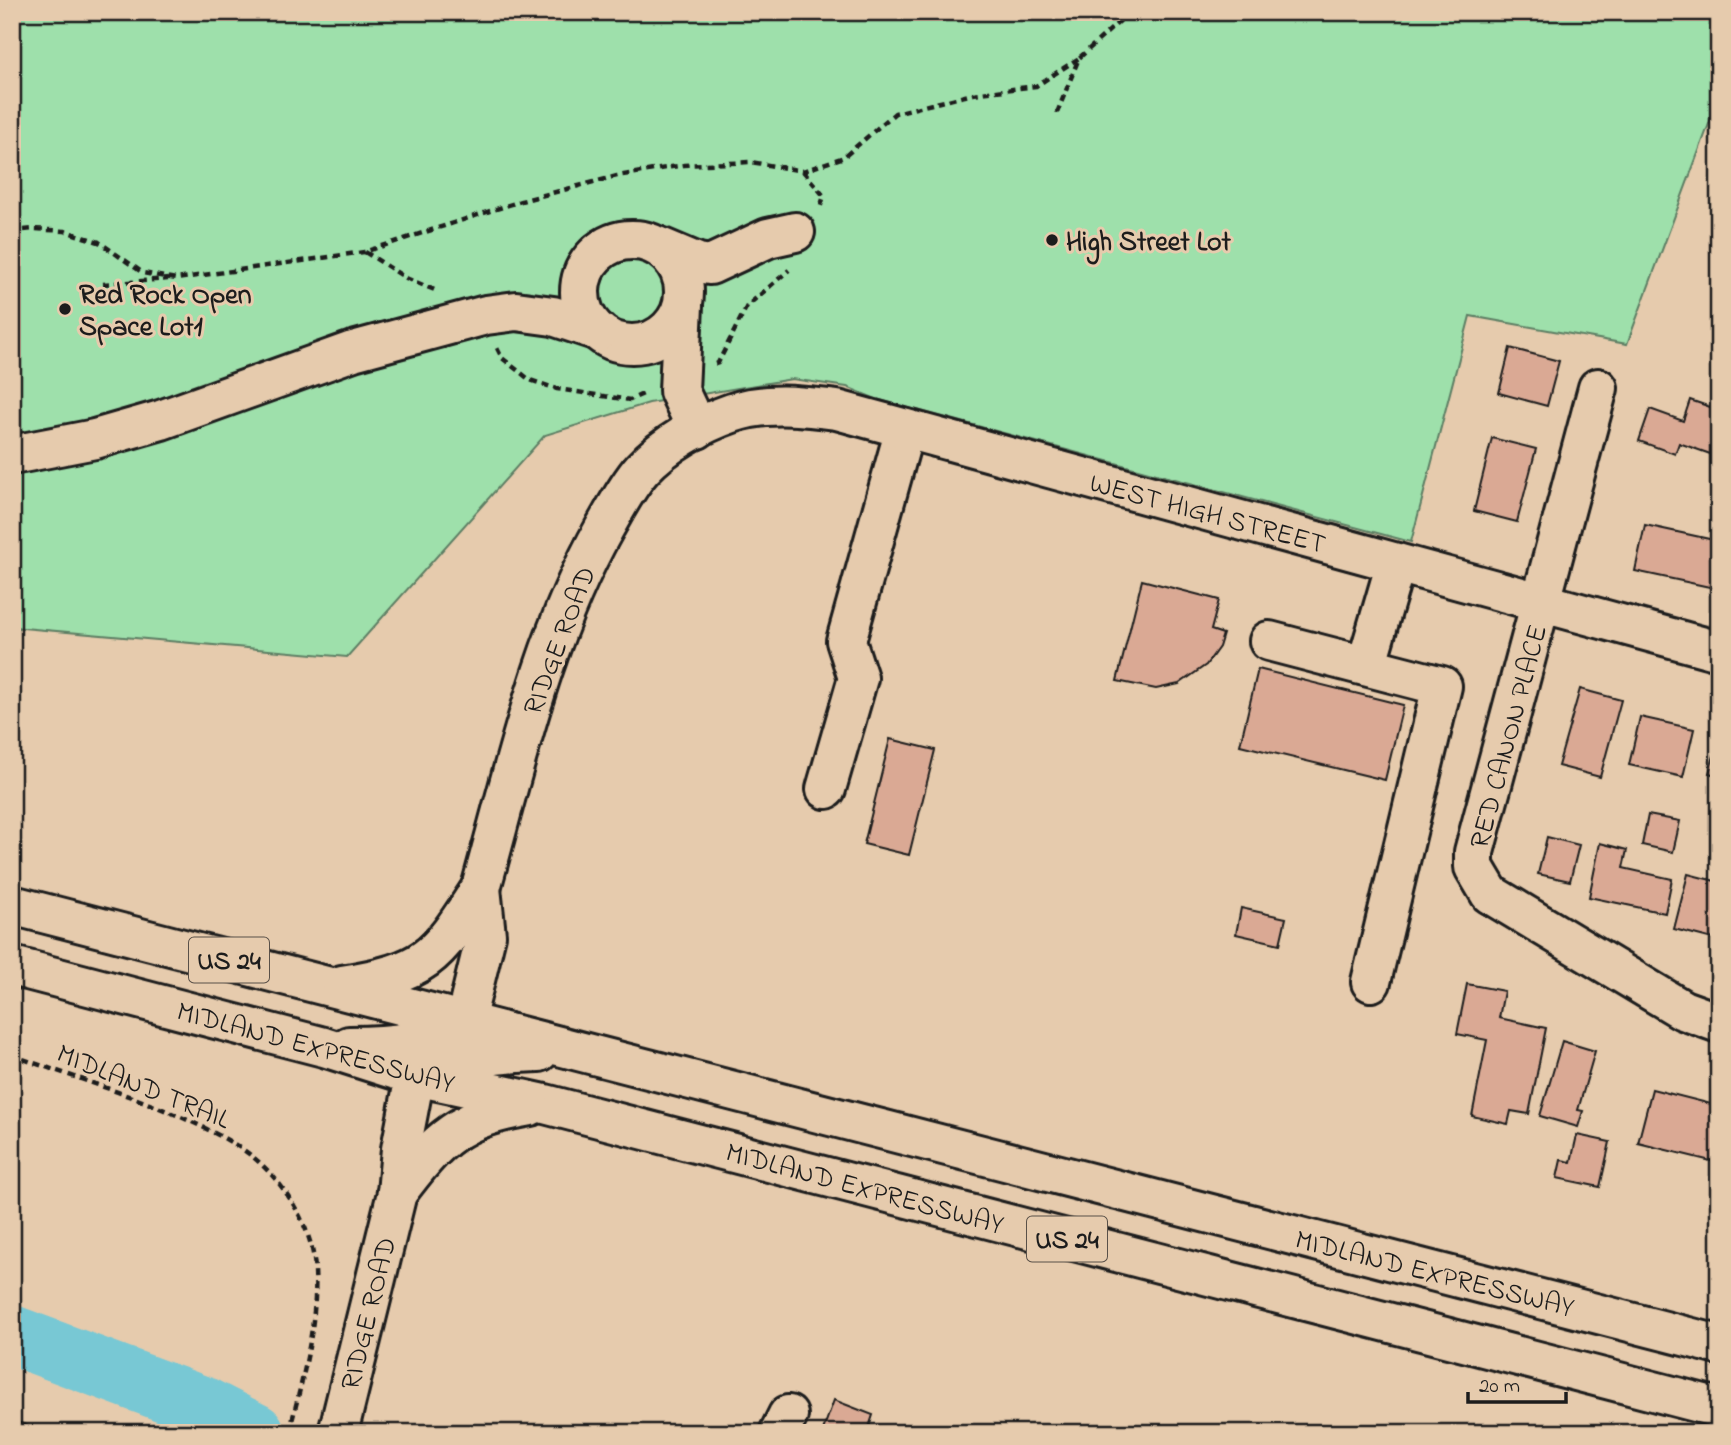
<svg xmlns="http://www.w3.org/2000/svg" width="1731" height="1445" font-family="'Indie Flower',sans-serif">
	<rect width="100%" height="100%" fill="#e6cbad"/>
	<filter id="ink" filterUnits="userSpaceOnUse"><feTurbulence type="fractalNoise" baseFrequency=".0143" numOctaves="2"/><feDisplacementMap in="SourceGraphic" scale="14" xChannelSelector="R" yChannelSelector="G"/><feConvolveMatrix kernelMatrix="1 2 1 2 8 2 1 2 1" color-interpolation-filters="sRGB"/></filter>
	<g filter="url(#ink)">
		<polygon fill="#9ee0ab" stroke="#5d7e64" stroke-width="2" points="12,12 1719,12 1719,97 1627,344 1470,316 1411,542 876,399 847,387 792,379 649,403 545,435 347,657 12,627"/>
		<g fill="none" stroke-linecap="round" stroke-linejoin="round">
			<polyline stroke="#78c8d4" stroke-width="60" points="12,1335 202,1406 255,1433"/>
		</g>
		<g fill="#daa994" stroke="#1c1c1c" stroke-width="2">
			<polygon points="1510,348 1559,361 1547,406 1499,393"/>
			<polygon points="1690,400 1719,410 1719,457 1679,443 1675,454 1639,441 1650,409 1683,421"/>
			<polygon points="1492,438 1536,449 1517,522 1474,511"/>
			<polygon points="1645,525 1714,540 1716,531 1719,532 1719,589 1635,571"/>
			<polygon points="1142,580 1219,600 1211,630 1223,634 1219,647 1206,665 1179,684 1156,689 1117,681"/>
			<polygon points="1258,669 1403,705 1385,780 1240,745"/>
			<polygon points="1580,689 1621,700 1600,777 1558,766"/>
			<polygon points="1640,717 1694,729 1683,777 1629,765"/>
			<polygon points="1719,738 1719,776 1709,773"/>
			<polygon points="890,739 935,750 909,855 864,844"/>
			<polygon points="1648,815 1680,821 1673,852 1642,845"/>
			<polygon points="1547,837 1579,845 1570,881 1538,874"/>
			<polygon points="1600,843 1627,850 1623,868 1672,879 1665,913 1589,897"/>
			<polygon points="1688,874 1719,882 1719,918 1713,939 1674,929"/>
			<polygon points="1241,908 1286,918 1280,944 1236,934"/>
			<polygon points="1467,984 1504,991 1499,1018 1546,1028 1529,1114 1511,1111 1508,1124 1472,1116 1487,1040 1457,1034"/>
			<polygon points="1562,1041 1595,1051 1578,1110 1583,1111 1578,1127 1540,1116"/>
			<polygon points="1652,1089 1719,1106 1719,1163 1638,1143"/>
			<polygon points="1577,1135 1610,1142 1600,1187 1557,1178 1561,1160 1571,1162"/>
			<polygon points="834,1400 873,1415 867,1433 822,1433"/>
			<polygon points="12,1420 47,1433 12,1433"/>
		</g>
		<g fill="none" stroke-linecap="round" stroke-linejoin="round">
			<defs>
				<g id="minor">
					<circle cx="632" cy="292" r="52"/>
					<polyline points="660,247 698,263 710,265 768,238 795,232"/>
					<polyline points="683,305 679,391 697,429"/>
					<polyline points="1598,388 1474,852 1474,867 1490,894 1683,1010 1719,1023"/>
					<polyline points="12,455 95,439 161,420 353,351 486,315 516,311 553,316 598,331"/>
					<polyline points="1269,641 1442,686 1371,982"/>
					<polyline points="1366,666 1396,563"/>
					<polyline points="826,789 858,678 846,641 905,429"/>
					<path d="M481,888C515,766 542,638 605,527C616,508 627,486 642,469C665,444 700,424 732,413C765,401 803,406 837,410L1719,651"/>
					<polyline points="338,1433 397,1193"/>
					<polyline points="779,1433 788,1415"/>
				</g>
				<g id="highway">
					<polyline points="12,905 1719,1345"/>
					<polyline points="12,966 324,1047 415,1076 545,1104 1719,1408"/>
					<path d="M342,985C428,971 435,959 481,888"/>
					<path d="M349,1046C391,1046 429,1043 465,1021L486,935L481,888"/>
					<path d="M416,1075C458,1059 495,1053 539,1052"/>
					<path d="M397,1193C439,1137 459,1118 530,1106"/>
					<polyline points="397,1193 401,1149 415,1076"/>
				</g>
			</defs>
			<use href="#minor" stroke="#1c1c1c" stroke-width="44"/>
			<use href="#highway" stroke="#1c1c1c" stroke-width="44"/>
			<g stroke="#1c1c1c" stroke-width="4.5" stroke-dasharray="7 5" stroke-linecap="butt">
				<polyline points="1057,113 1079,58 1130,12"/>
				<polyline points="803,171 824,196 820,208"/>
				<polyline points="12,231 34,229 65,231 99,242 143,273 176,279 364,252 521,201 617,176 684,165 751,162 803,171 844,157 895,113 973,94 1036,86 1079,58"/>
				<polyline points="365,252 406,278 437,291"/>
				<polyline points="103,284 168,279"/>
				<polyline points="497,348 502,358 530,380 557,389 630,400 645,393"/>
				<polyline points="715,364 718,363 747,306 789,270"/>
				<path d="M12,1055C83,1081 177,1108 239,1147C278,1171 313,1224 315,1270C318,1324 302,1381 289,1433"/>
			</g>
			<use href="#minor" stroke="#e6cbad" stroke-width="38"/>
			<use href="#highway" stroke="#e6cbad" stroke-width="38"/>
		</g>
	</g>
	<g fill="#1c1c1c" stroke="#e6cbad" stroke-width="2.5">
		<circle cx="1052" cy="240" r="7"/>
		<circle cx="65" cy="309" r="7"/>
	</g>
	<g text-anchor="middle" stroke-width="6" stroke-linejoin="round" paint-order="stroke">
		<g fill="#e6cbad" stroke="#595048" stroke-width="2">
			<rect x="189" y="937.5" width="80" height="45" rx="5"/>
			<rect x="1027" y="1216.5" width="80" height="45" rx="5"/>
		</g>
		<g font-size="26" font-weight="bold" fill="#1c1c1c">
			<text x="229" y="969">US 24</text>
			<text x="1067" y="1248">US 24</text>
		</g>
		<g font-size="28" font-weight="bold" fill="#1c1c1c" stroke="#e6cbad" text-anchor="start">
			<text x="1066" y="250">High Street Lot</text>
			<text x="79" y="303">Red Rock Open<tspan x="79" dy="32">Space Lot1</tspan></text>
		</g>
		<g font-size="28" fill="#1c1c1c" stroke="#e6cbad">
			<text transform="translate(1208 512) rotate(15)" y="10">WEST HIGH STREET</text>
			<text transform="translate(558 640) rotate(-69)" y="10">RIDGE ROAD</text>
			<text transform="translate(1507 736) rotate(-75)" y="10">RED CANON PLACE</text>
			<text transform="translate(316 1046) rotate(15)" y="10">MIDLAND EXPRESSWAY</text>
			<text transform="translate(144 1085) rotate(22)" y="10">MIDLAND TRAIL</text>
			<text transform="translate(865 1187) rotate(15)" y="10">MIDLAND EXPRESSWAY</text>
			<text transform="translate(1435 1272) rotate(14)" y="10">MIDLAND EXPRESSWAY</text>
			<text transform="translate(367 1313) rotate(-76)" y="10">RIDGE ROAD</text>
		</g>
	</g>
	<rect width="1731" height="1445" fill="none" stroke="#e6cbad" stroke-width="42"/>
	<rect x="21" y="21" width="1689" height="1403" fill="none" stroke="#1c1c1c" stroke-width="2.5" filter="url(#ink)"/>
	<path d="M1468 1392v10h98v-10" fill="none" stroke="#1c1c1c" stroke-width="3.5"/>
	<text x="1479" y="1392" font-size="21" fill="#1c1c1c" stroke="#e6cbad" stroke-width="5" paint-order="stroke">20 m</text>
</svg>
